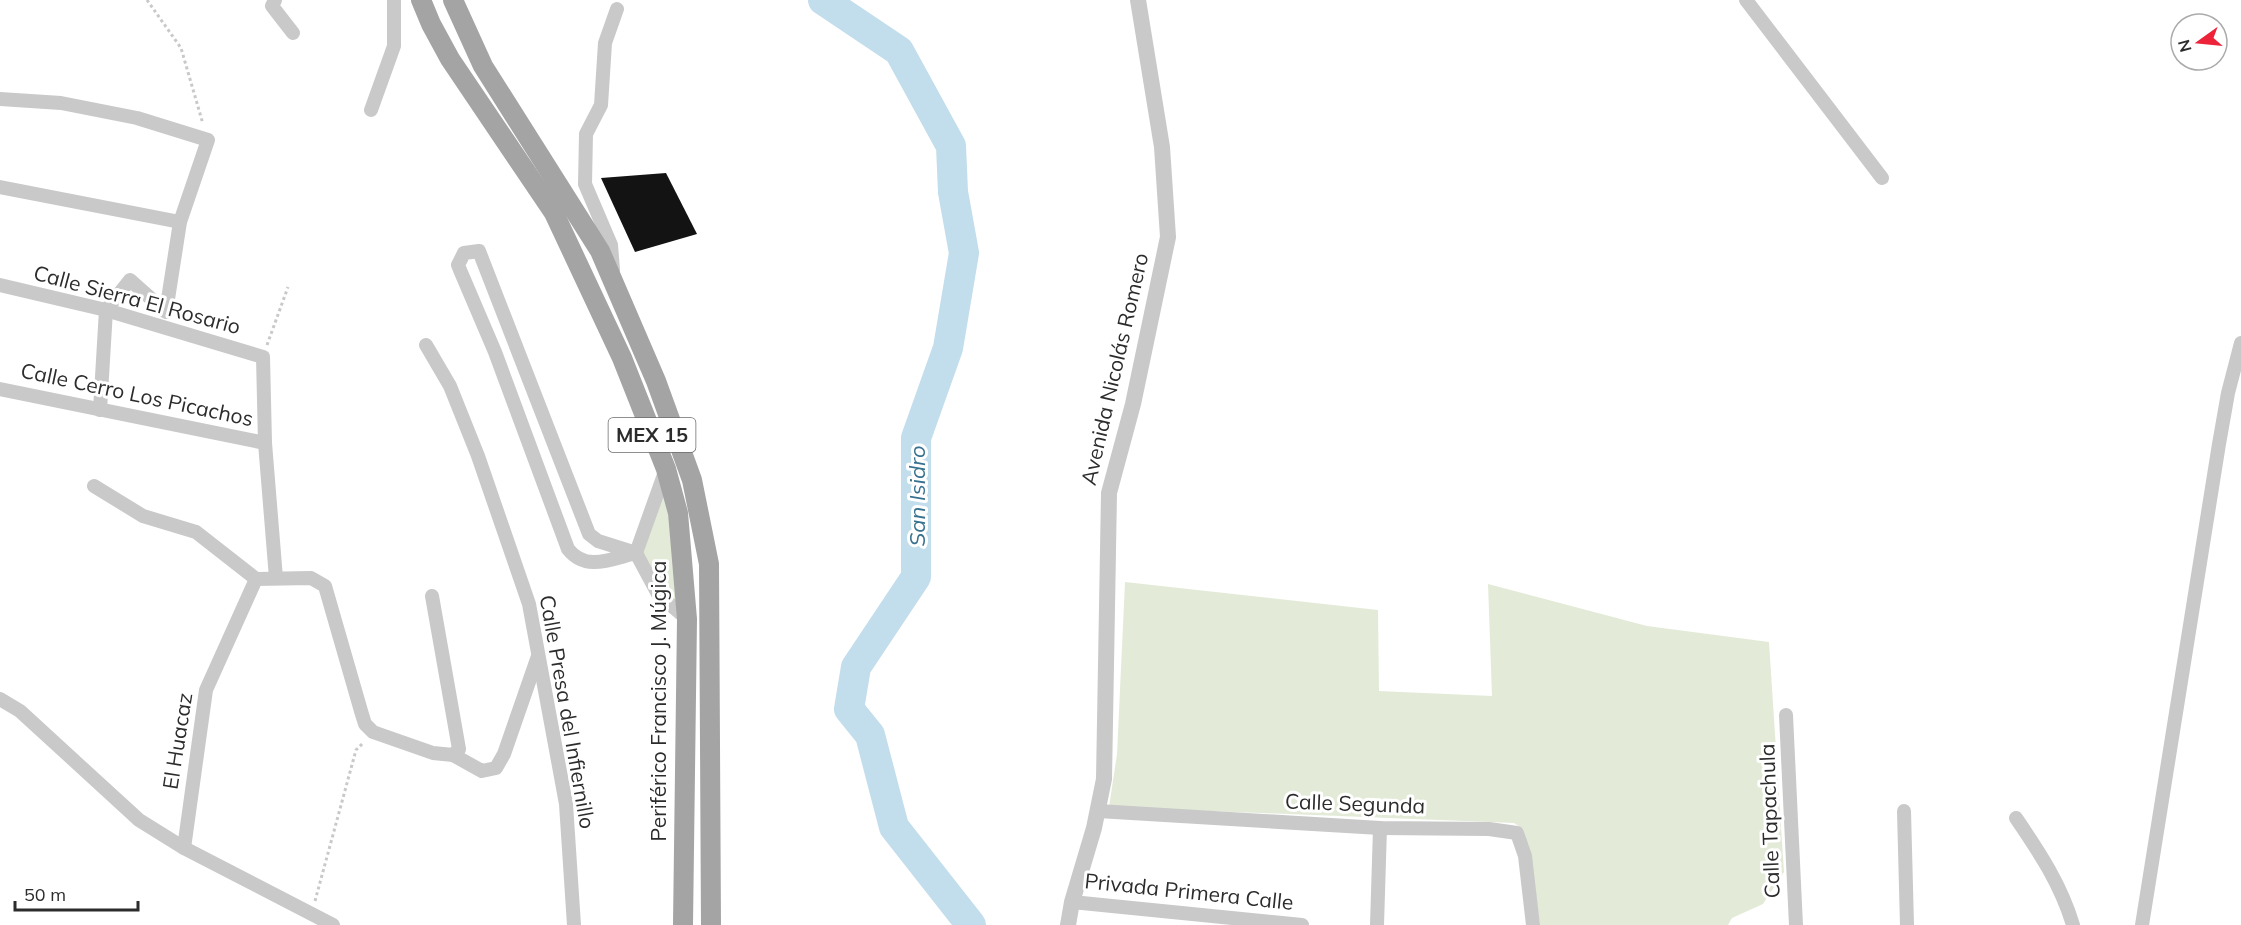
<svg xmlns="http://www.w3.org/2000/svg" width="2241" height="925" font-family="Mulish,sans-serif">
	<rect width="100%" height="100%" fill="#fff"/>
	<g fill="#e3ebd8">
		<polygon points="661,489 673,523 678,607 661,587 641,554"/>
		<polygon points="1125,582 1378,610 1379,691 1492,696 1488,584 1647,626 1769,642 1784,872 1763,904 1732,918 1728,925 1540,925 1530,853 1523,829 1514,823 1109,807 1117,754"/>
	</g>
	<g fill="none" stroke-linecap="round" stroke-linejoin="round">
		<polyline stroke="#c2ddec" stroke-width="30" points="823,0 899,51 951,146 953,192 964,253 948,348 916,438 916,577 856,667 849,709 870,735 894,827 971,925"/>
	</g>
	<polygon fill="#131313" points="666,173 697,234 635,252 601,178"/>
	<g fill="none" stroke-linecap="round" stroke-linejoin="round">
		<g stroke="#c9c9c9" stroke-width="3" stroke-dasharray="3 3" stroke-linecap="butt">
			<polyline points="147,0 181,48 203,124"/>
			<polyline points="267,345 288,287"/>
			<polyline points="315,901 356,750 364,742"/>
		</g>
		<g stroke="#c9c9c9" stroke-width="14">
			<polyline points="275,0 272,6 293,33"/>
			<polyline points="1746,0 1882,178"/>
			<polyline points="0,99 61,103 137,118 208,140 180,222 166,312 130,280 106,310 100,410"/>
			<polyline points="371,110 394,46 394,0"/>
			<polyline points="0,187 180,222"/>
			<polyline points="613,270 611,245 585,184 586,134 601,105 605,43 617,9"/>
			<polyline points="0,285 106,310 263,357 265,443 276,578"/>
			<polyline points="426,345 450,386 478,456 529,604 566,804 574,925"/>
			<polyline points="0,389 265,443"/>
			<polyline points="94,486 143,516 196,532 256,579"/>
			<path d="M636,553C611,559 586,572 568,549L495,352L460,270L458,265L464,253L479,251L589,534L598,541L636,553L658,594L687,619"/>
			<polyline points="636,553 666,469"/>
			<polyline points="256,579 311,578 325,586 361,711 365,724 373,732 433,753 453,755 482,771 496,768 504,754 538,656"/>
			<polyline points="432,596 459,749 453,755"/>
			<polyline points="0,699 20,711 139,820 184,848 333,925"/>
			<polyline points="1786,715 1796,925"/>
			<polyline points="1098,811 1380,828 1489,829 1517,833 1525,856 1533,925"/>
			<polyline points="1904,811 1907,925"/>
			<path d="M2016,818C2040,853 2061,885 2073,925"/>
			<polyline points="184,848 206,690 256,579"/>
			<polyline points="1072,902 1302,925"/>
			<polyline points="1377,925 1380,828"/>
			<polyline points="2142,925 2219,444 2228,393 2241,343"/>
		</g>
		<polyline stroke="#c9c9c9" stroke-width="16" points="1068,925 1072,902 1094,828 1104,779 1109,493 1133,404 1168,237 1162,147 1138,0"/>
		<g stroke="#a4a4a4" stroke-width="20">
			<polyline points="421,0 431,24 450,59 554,213 622,358 666,469 678,513 687,619 683,925"/>
			<polyline points="453,0 483,66 600,251 656,381 692,480 709,564 711,925"/>
		</g>
	</g>
	<g text-anchor="middle" stroke-width="6" stroke-linejoin="round" paint-order="stroke">
		<rect fill="#fff" stroke="#6b6b6b" stroke-width="1.5" x="608.5" y="418" width="87" height="34" rx="4.5"/>
		<g font-size="20" font-weight="bold" fill="#2c2c2c">
			<text x="652" y="442">MEX 15</text>
		</g>
		<g font-size="21" fill="#2c2c2c" stroke="#fff">
			<text transform="translate(137 300) rotate(15)" y="7">Calle Sierra El Rosario</text>
			<text transform="translate(1115 369) rotate(-77)" y="7">Avenida Nicolás Romero</text>
			<text transform="translate(137 395) rotate(12)" y="7">Calle Cerro Los Picachos</text>
			<text transform="translate(659 701) rotate(-90)" y="7">Periférico Francisco J. Múgica</text>
			<text transform="translate(567 712) rotate(80)" y="7">Calle Presa del Infiernillo</text>
			<text transform="translate(178 741) rotate(-81)" y="7">El Huacaz</text>
			<text transform="translate(1355 804) rotate(2)" y="7">Calle Segunda</text>
			<text transform="translate(1770 821) rotate(-92)" y="7">Calle Tapachula</text>
			<text transform="translate(1189 892) rotate(6)" y="7">Privada Primera Calle</text>
		</g>
		<g font-size="22" font-style="italic" fill="#377190" stroke="#fff">
			<text transform="translate(917 496) rotate(-90)" y="8">San Isidro</text>
		</g>
	</g>
	<g transform="translate(2199 42) rotate(255)"><circle r="28" fill="#ffffff" stroke="#ababab" stroke-width="1.5"/>
	<path d="M0-4.5L10 22L0 15L-10 22Z" fill="#ed233a"/>
	<text y="-9" font-size="16" font-weight="bold" text-anchor="middle" fill="#2c2c2c">N</text>
	</g>
	<path d="M15 901v9h123v-9" fill="none" stroke="#2c2c2c" stroke-width="3"/>
	<text x="24" y="901" font-size="18" fill="#2c2c2c" stroke="#ffffff" stroke-width="4.5" paint-order="stroke">50 m</text>
</svg>
